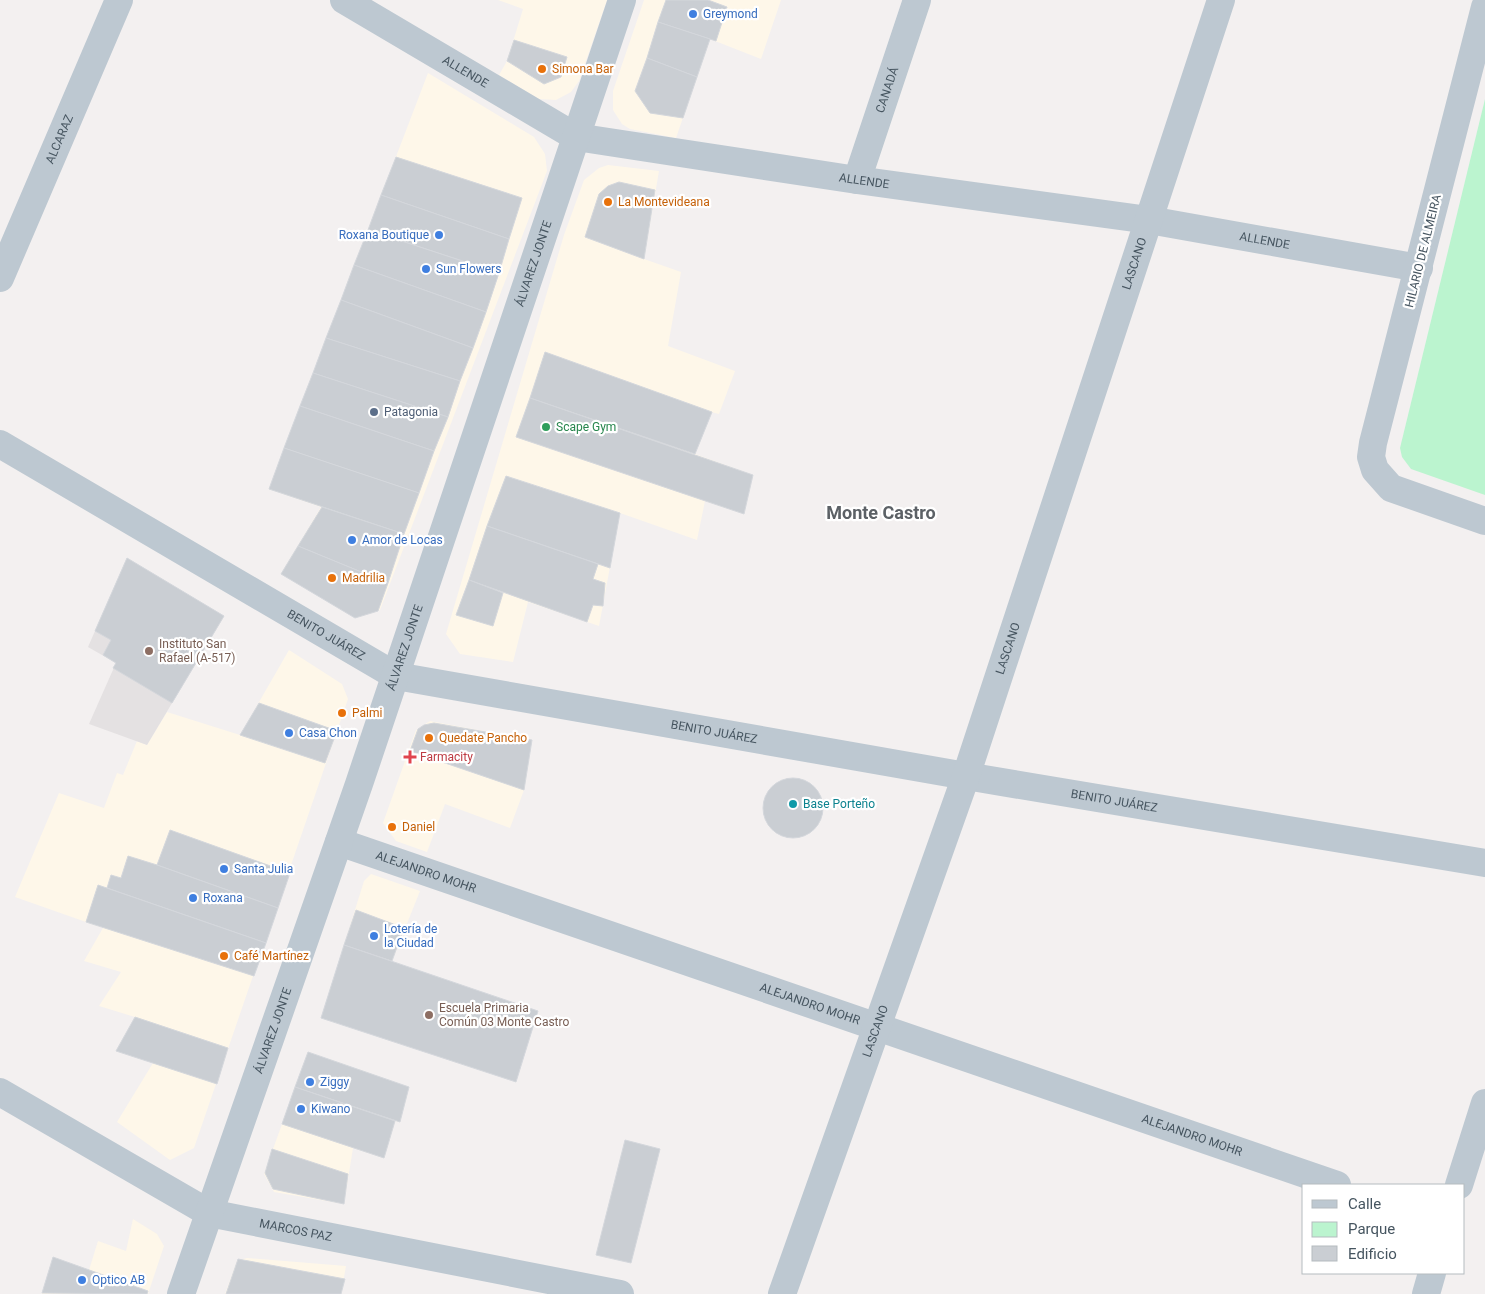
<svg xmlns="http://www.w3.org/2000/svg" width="1485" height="1294" font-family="Roboto,sans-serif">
	<rect width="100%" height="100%" fill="#f3f0f0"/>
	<g fill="#fef7e9">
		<polygon points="498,0 607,0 579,81 571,92 556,100 539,99 499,75 507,61 523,9"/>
		<polygon points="644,0 781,0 761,59 710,39 676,138 630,129 622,124 613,110 613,91"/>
		<polygon points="428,73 534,137 545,154 547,171 380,610 359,617 281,574 321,507 269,489"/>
		<polygon points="608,165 659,171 644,259 681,272 668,346 735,371 719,414 711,412 695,454 753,475 744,514 705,501 697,540 620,513 599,626 528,602 513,662 460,654 446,634 564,235 584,180 599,168"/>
		<polygon points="289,650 342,684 348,699 194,1148 170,1160 117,1122 153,1063 116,1051 135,1017 99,1006 121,972 84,961 103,928 15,897 59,793 104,808 117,773 123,775 137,741 147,745 167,712 240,735"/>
		<polygon points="430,721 532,740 524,790 510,828 445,804 427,852 396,841 383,823 416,730"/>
		<polygon points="371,874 420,891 392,961 344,945 364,881"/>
		<polygon points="308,1052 409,1087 400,1122 395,1121 384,1158 353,1148 344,1204 274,1192 264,1174"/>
		<polygon points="133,1219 157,1234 164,1246 148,1294 42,1294 53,1257 89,1270 98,1241 126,1251"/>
		<polygon points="247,1258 346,1266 341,1294 225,1294 237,1261"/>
	</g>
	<polygon fill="#e4e1e2" points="127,558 224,616 147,745 89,724 116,663 88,647"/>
	<polygon fill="#bbf4cf" points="1485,99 1485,495 1411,469 1402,457 1400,448"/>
	<g fill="#caced3" stroke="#d4d7dc">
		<polygon points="666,0 708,0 727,7 716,41 658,22"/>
		<polygon points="658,22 710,39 697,77 647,58"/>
		<polygon points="514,40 567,57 561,77 544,84 507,61"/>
		<polygon points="647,58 697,77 683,118 650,113 635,91"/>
		<polygon points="396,157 522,198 509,239 381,195"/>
		<polygon points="619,182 655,190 644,259 585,237 599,194 608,186"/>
		<polygon points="381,195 509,239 499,273 368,230"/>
		<polygon points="368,230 499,273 486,312 354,265"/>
		<polygon points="354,265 486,312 473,348 341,300"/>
		<polygon points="341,300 473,348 460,381 326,338"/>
		<polygon points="326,338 460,381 448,417 313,373"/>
		<polygon points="545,352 712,412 695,454 530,398"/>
		<polygon points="313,373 448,417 434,451 300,406"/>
		<polygon points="530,398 753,475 744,514 516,437"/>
		<polygon points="300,406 434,451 419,493 284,448"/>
		<polygon points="284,448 419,493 404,534 269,489"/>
		<polygon points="506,476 620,513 610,568 487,526"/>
		<polygon points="322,507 404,534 388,583 298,546"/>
		<polygon points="487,526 598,564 593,579 605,583 603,606 593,605 587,622 469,580"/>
		<polygon points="298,546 388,583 378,611 355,618 281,574"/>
		<polygon points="127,558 224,616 172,703 113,668 116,663 103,655 111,640 95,631"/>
		<polygon points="469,580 503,593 493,626 456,615"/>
		<polygon points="259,703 337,731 325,763 240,735"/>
		<polygon points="434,723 532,740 524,790 410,751 418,729 424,725"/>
		<circle cx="793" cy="808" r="30"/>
		<polygon points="170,830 290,873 278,908 157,865"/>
		<polygon points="128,856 157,865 278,908 266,943 107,888 111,875 121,878"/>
		<polygon points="98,885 266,943 254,976 86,922"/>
		<polygon points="356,910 404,928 392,961 344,945"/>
		<polygon points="344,945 538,1011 516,1082 321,1018"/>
		<polygon points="135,1017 228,1048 217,1084 116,1051"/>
		<polygon points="308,1052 409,1087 400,1122 295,1087"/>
		<polygon points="295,1087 395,1121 384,1158 282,1124"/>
		<polygon points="625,1140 660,1149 631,1263 596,1255"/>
		<polygon points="272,1149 348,1174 344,1204 273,1189 265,1173"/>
		<polygon points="53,1257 148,1291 147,1294 42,1293"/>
		<polygon points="238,1259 345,1279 341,1294 226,1294"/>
	</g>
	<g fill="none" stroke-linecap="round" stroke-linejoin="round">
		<g stroke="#bdc8d1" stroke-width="28">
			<path id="s1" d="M344,0L576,137L857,180L1149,220L1419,268"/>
			<polyline points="1485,7 1373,443 1371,457 1375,470 1391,488 1485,521"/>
			<path id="s2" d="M857,180L917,0"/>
			<path id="s3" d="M0,278L119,0"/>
			<path id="s4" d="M0,444L396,676L966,776L1485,863"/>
			<path id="s5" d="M339,842L1337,1185"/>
			<path id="s6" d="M0,1092L209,1213L620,1294"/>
			<polyline points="1459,1185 1485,1103"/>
			<polyline points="1426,1294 1432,1273"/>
		</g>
		<g stroke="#bdc8d1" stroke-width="28">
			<path id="s7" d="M181,1294L359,784L622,0"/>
			<path id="s8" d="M782,1294L966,776L1221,0"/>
		</g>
	</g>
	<g fill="#3f7fe0" stroke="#fff" stroke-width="2">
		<circle cx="693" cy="14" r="5"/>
		<circle cx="439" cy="235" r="5"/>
		<circle cx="426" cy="269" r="5"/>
		<circle cx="352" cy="540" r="5"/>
		<circle cx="289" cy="733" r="5"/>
		<circle cx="224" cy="869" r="5"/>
		<circle cx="193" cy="898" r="5"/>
		<circle cx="374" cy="936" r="5"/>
		<circle cx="310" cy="1082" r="5"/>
		<circle cx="301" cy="1109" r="5"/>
		<circle cx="82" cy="1280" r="5"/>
	</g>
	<g fill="#e8710a" stroke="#fff" stroke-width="2">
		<circle cx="542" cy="69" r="5"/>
		<circle cx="608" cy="202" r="5"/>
		<circle cx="332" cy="578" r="5"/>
		<circle cx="342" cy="713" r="5"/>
		<circle cx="429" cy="738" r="5"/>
		<circle cx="392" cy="827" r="5"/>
		<circle cx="224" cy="956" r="5"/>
	</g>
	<circle fill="#5c6f8a" stroke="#fff" stroke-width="2" cx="374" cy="412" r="5"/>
	<circle fill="#2e9e5b" stroke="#fff" stroke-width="2" cx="546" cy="427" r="5"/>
	<g fill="#8d6e63" stroke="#fff" stroke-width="2">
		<circle cx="149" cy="651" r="5"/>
		<circle cx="429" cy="1015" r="5"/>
	</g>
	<path fill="#e0444e" stroke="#fff" stroke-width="2" d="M407.5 749.5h5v5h5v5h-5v5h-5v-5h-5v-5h5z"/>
	<circle fill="#0f9aa8" stroke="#fff" stroke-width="2" cx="793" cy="804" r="5"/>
	<g text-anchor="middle" stroke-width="4.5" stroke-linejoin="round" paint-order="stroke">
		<g font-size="12" fill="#366cbe" stroke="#fff" text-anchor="start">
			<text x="703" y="18">Greymond</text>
			<text x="429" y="239" text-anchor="end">Roxana Boutique</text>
			<text x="436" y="273">Sun Flowers</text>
			<text x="362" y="544">Amor de Locas</text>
			<text x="299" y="737">Casa Chon</text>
			<text x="234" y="873">Santa Julia</text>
			<text x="203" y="902">Roxana</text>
			<text x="384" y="933">Lotería de<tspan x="384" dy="14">la Ciudad</tspan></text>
			<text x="320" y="1086">Ziggy</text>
			<text x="311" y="1113">Kiwano</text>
			<text x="92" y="1284">Optico AB</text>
		</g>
		<g font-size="12" fill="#c56008" stroke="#fff" text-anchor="start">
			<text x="552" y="73">Simona Bar</text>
			<text x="618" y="206">La Montevideana</text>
			<text x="342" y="582">Madrilia</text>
			<text x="352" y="717">Palmi</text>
			<text x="439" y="742">Quedate Pancho</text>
			<text x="402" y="831">Daniel</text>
			<text x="234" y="960">Café Martínez</text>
		</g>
		<g font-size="12" fill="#465560" stroke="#fff">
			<text dy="4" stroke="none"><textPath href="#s1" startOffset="141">ALLENDE</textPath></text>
			<text dy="4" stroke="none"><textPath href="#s2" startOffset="95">CANADÁ</textPath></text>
			<text dy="4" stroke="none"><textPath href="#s3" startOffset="151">ALCARAZ</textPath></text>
			<text dy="4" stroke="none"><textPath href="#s1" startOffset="561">ALLENDE</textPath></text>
			<text dy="4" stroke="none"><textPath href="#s1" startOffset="966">ALLENDE</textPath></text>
			<text transform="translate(1423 251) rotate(-76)" y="4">HILARIO DE ALMEIRA</text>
			<text dy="4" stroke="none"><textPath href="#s7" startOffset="1089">ÁLVAREZ JONTE</textPath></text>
			<text dy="4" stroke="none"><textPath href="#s8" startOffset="1089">LASCANO</textPath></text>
			<text dy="4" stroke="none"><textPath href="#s4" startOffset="378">BENITO JUÁREZ</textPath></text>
			<text dy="4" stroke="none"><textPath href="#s7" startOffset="684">ÁLVAREZ JONTE</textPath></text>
			<text dy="4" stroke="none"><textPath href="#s8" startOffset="684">LASCANO</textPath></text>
			<text dy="4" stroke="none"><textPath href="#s4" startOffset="782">BENITO JUÁREZ</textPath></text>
			<text dy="4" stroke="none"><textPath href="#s4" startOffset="1188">BENITO JUÁREZ</textPath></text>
			<text dy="4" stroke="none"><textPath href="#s5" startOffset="92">ALEJANDRO MOHR</textPath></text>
			<text dy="4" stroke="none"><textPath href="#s5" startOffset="498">ALEJANDRO MOHR</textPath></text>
			<text dy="4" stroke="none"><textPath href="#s7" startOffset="279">ÁLVAREZ JONTE</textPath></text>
			<text dy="4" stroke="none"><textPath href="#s8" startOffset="279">LASCANO</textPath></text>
			<text dy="4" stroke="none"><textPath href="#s5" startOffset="902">ALEJANDRO MOHR</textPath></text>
			<text dy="4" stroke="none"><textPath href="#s6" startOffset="330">MARCOS PAZ</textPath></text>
		</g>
		<g font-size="12" fill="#4e5e75" stroke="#fff" text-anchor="start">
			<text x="384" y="416">Patagonia</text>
		</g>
		<g font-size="12" fill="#27864d" stroke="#fff" text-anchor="start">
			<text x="556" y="431">Scape Gym</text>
		</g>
		<g font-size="12" fill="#785e54" stroke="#fff" text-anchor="start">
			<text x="159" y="648">Instituto San<tspan x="159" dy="14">Rafael (A-517)</tspan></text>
			<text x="439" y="1012">Escuela Primaria<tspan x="439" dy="14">Común 03 Monte Castro</tspan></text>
		</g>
		<g font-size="12" fill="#be3a42" stroke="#fff" text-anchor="start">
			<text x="420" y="761">Farmacity</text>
		</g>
		<g font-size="12" fill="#0d838f" stroke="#fff" text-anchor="start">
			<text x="803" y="808">Base Porteño</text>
		</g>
		<g font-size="18" font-weight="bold" fill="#5c6166" stroke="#fff">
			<text x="881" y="519">Monte Castro</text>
		</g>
	</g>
	<rect x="1302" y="1184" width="162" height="90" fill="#ffffff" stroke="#b5bbbf"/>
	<rect x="1312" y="1200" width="25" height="8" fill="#bdc8d1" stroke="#b5bbbf"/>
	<text x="1348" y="1209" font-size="15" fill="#465560">Calle</text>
	<rect x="1312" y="1222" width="25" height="15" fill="#bbf4cf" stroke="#b5bbbf"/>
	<text x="1348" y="1234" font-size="15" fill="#465560">Parque</text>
	<rect x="1312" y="1246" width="25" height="15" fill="#caced3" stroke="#b5bbbf"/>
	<text x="1348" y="1259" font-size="15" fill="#465560">Edificio</text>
</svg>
